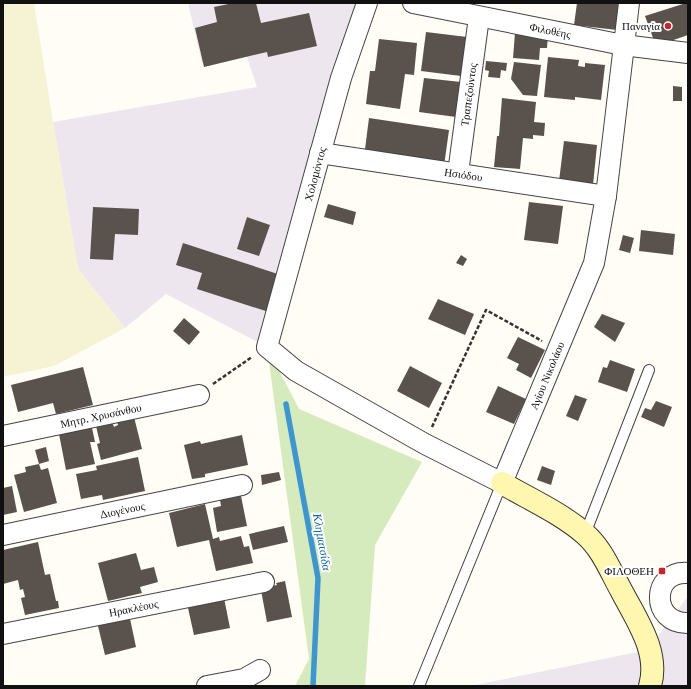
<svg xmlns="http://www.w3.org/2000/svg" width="691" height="689" font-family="'PT Serif',serif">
	<rect width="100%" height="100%" fill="#fffdf5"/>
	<g fill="#eee6ef">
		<polygon points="188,3 369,3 267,347 166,294 125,328 78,269 53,122 257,87 246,54 202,63"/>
		<polygon points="688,596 688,686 470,686 648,650"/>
	</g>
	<polygon fill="#f6f3d4" points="3,3 34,3 53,122 78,269 125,328 54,366 3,377"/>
	<polygon fill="#d5ebbd" points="267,347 299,409 422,462 375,545 365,686 295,686 309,659"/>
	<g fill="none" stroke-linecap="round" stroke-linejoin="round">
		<polyline stroke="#3f96cf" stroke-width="5.5" points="286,404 318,578 313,686"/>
	</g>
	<g fill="#5a524d">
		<polygon points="233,3 256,3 261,23 309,13 317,46 268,57 267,52 204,67 195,28 217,22 214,7"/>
		<polygon points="577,3 620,3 617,30 574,25"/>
		<polygon points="686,3 688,3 688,35 656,46 645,16"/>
		<polygon points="426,32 467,37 461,76 421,71"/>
		<polygon points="515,33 548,35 547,48 540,48 539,60 513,58"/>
		<polygon points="379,39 417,43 414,75 405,74 400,109 366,104 370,71 375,71"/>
		<polygon points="548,57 579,60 578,66 585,67 585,63 605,65 601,100 575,97 575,100 544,97"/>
		<polygon points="486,61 507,63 506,71 501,70 500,78 488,77 489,71 485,70"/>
		<polygon points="514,62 541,65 537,96 523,95 511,79"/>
		<polygon points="424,78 461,82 456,117 419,112"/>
		<polygon points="673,86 682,87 682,101 673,101"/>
		<polygon points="502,98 536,102 534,122 545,123 544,136 533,135 533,139 523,138 520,169 494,167 497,136 499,136"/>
		<polygon points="369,118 449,130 444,166 364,157"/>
		<polygon points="564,141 597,145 593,185 559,181"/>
		<polygon points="529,202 563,206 558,244 524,240"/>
		<polygon points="328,204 356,212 353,225 324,217"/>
		<polygon points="93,207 139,209 138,235 115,234 113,260 90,259"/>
		<polygon points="247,217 270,225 259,256 237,249"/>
		<polygon points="641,230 675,234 673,255 639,251"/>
		<polygon points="623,235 634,238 630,253 619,250"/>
		<polygon points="183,243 284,276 272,313 197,289 202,273 176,265"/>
		<polygon points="461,255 467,259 463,266 456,263"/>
		<polygon points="438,299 474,314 465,335 428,319"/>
		<polygon points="602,314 625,323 615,342 594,327"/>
		<polygon points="184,318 200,332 189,345 173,331"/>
		<polygon points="518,337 545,350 531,378 516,370 519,364 507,358"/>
		<polygon points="610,360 635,369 627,392 598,382 603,367 607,368"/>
		<polygon points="410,366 442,383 429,408 397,391"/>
		<polygon points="83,367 93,405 56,414 53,403 18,412 11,385"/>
		<polygon points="498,386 526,399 514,424 486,412"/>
		<polygon points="575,395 587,399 578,421 566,416"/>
		<polygon points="656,401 672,407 664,427 641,417 645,408 651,410"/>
		<polygon points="134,417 142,449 101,460 97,444 100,443 96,426 112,422 114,427 118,425 117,422"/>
		<polygon points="92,428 95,442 90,442 95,464 66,470 59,434"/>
		<polygon points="242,435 248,465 205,474 205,477 192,479 184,445 200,441 201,444"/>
		<polygon points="46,447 49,461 39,464 35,450"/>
		<polygon points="138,457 145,491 103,500 102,495 81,499 76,474 97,470 96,466"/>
		<polygon points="39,464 41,470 48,468 57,503 24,512 14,475 26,472 25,467"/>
		<polygon points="542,466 555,471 551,485 537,480"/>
		<polygon points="279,472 281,480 262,485 261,475"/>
		<polygon points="12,486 17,512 3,515 3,488"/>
		<polygon points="241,496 247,526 217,532 213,508 221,506 220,500"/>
		<polygon points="205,504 213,539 219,537 220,541 241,536 244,547 249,546 253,563 216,571 209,540 177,547 169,513"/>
		<polygon points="284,526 288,542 253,550 249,534"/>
		<polygon points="38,542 45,575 50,574 56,601 58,601 59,608 25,615 21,598 25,597 23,589 20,590 18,580 3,584 3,550"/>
		<polygon points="136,553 141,570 154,567 158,582 140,587 142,593 108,601 98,563"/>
		<polygon points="285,581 292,617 267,622 260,585 267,587 277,585 276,583"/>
		<polygon points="224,598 230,628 194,635 188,608 199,605 198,603"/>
		<polygon points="129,614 136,647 105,655 97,622"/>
	</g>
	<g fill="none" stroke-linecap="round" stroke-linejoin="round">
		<defs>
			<g id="lane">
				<polyline points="585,534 649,370"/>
				<polyline points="419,686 502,483"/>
			</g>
			<g id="street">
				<path id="s1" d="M367,3L341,78L267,347L296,371L425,444L502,483L594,263L606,196L629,3"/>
				<path id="s2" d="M413,3L623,45L688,53"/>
				<path id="s3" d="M320,153L606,196"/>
				<path id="s4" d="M458,173L479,17"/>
				<path id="s5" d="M3,436L199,395"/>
				<path id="s6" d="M3,535L242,485"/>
				<path d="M688,573C651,570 650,624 688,623"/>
				<path id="s7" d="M3,634L264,582"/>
				<polyline points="207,686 244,679 260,670"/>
			</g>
			<path id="secondary" d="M502,483C529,499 561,513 585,534C602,549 610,570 621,590C636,619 660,652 650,686"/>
		</defs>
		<use href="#lane" stroke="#444" stroke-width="12"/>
		<use href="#street" stroke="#444" stroke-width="22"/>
		<use href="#secondary" stroke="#333" stroke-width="24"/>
		<g stroke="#333" stroke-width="2.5" stroke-dasharray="4 2" stroke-linecap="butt">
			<polyline points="213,384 252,357"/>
			<polyline points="432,427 486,310 542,341"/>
		</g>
		<use href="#lane" stroke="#fff" stroke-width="10"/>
		<use href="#street" stroke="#fff" stroke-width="20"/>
		<use href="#secondary" stroke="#fff6b0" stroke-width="22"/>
	</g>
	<g fill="#c4262e" stroke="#fff" stroke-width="1.5">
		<circle cx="668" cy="26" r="4"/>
		<rect x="658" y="567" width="8" height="8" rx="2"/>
	</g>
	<g text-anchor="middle" stroke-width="4" stroke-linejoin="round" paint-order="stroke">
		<g font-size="11" fill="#111" stroke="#fff" text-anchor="end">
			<text x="660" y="30">Παναγία</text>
			<text x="654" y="575">ΦΙΛΟΘΕΗ</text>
		</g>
		<g font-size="11" fill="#111" stroke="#fff">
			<text dy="4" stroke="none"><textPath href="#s2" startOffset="140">Φιλοθέης</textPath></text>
			<text dy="4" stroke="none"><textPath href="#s4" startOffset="79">Τραπεζούντος</textPath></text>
			<text transform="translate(315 174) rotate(-75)" y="4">Χολομόντος</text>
			<text dy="4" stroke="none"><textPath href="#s3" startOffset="145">Ησιόδου</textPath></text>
			<text dy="4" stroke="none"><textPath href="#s1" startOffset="747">Αγίου Νικολάου</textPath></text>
			<text dy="4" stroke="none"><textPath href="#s5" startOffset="100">Μητρ. Χρυσάνθου</textPath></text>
			<text dy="4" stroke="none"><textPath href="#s6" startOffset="122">Διογένους</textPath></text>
			<text dy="4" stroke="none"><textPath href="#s7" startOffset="133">Ηρακλέους</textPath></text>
		</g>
		<g font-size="12" font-style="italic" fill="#1768a6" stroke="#fff">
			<text transform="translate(322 542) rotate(80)" y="4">Κληματσίδα</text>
		</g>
	</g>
	<rect width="691" height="689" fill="none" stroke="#111111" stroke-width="8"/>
</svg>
